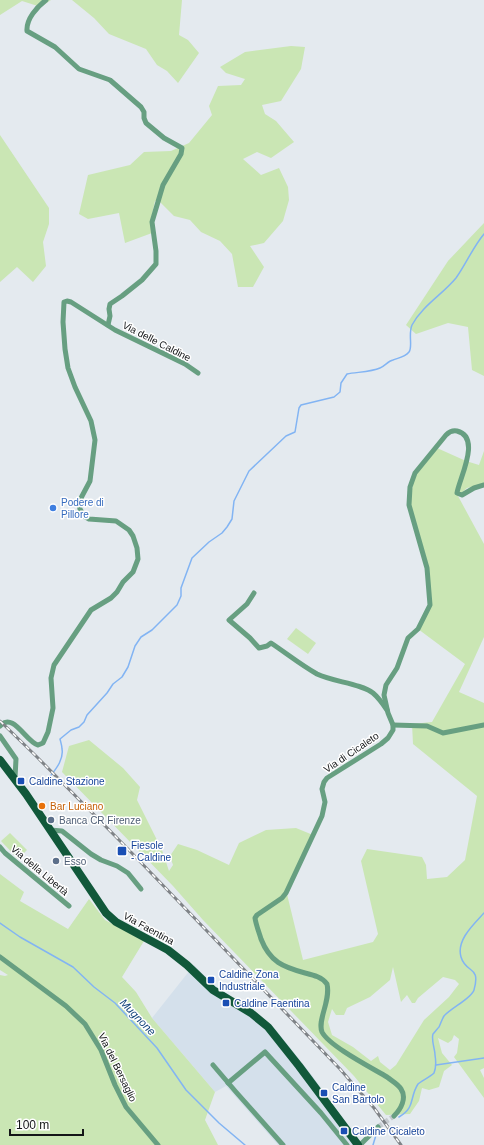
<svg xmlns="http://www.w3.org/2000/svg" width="484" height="1145" font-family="Helvetica,sans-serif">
	<rect width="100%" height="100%" fill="#e4eaef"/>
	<polygon fill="#d4e0eb" points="194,965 214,985 254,1012 276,1030 311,1074 362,1145 278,1145 226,1086 215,1092 152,1018"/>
	<g fill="#cae6b4" fill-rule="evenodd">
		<polygon points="0,0 51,0 41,7 22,1 0,15"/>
		<polygon points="72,0 182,0 179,35 188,40 199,53 178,83 167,71 157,65 146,49 109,34 94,18"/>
		<polygon points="291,46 305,47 301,69 281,101 262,105 265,114 276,121 294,142 271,158 257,152 243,159 261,175 279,168 288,187 289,200 283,221 264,243 250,246 264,267 253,287 238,287 232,254 220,241 201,232 190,220 174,216 160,202 155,201 151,219 152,233 125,243 119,213 88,219 79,214 88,175 130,165 144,152 171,151 189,143 212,115 209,106 218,86 241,85 245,79 226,73 220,67 245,52"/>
		<polygon points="0,135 49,208 49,224 43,242 46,266 33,282 17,267 0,282"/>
		<polygon points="484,223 484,376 472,370 468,327 448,323 416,334 406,325 448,261"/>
		<path d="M437,448L466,461L479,465L484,451V484L467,488L458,496L484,544V637L459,692L484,703V1068L480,1070L484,1078V1098L454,1057L457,1053L459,1039L454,1035L452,1040L448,1043L438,1038L442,1053L452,1065L444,1071L439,1087L429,1090L422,1088L419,1101L410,1114L386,1115L354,1076L203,920L173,886L62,772L69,746L89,740L123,768L140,787L137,800L162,850L169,871L173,865L170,856L178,844L197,850L229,865L239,843L266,830L296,828L313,835L286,890L303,960L373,942L378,934L361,861L367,849L422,857L426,865L427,879L447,877L465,860L477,796L413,744L412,724L432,722L465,664L418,629L430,605L427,568L409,505L415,473ZM393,967L401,1002L407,995L412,1003H415L418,998L443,977L455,980L459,984L449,997L424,1020L396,1065L390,1070L380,1062L378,1056L371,1061L353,1047L332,1035L328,1022L332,1009L336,1015H344L347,1008L370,997L390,980Z"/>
		<polygon points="296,628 316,643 308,654 287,639"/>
		<polygon points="10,833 27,850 18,859 1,841"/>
		<polygon points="0,874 24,892 20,901 68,929 89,899 105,920 144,941 122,977 136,992 152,1018 215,1092 205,1120 218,1145 0,1145 0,975 5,976 8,975 0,970"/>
	</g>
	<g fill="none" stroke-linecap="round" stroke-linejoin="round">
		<g stroke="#82b4f3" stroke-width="1.5">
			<path d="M49,778C55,770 64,760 62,749C62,746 61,743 60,739L71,730L79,727L84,722L87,715L107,693L113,684L122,677L128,667L135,646L141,637L152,630L177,605L181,596V588L192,558L209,542L222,533L227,527L232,519L234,501L249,471L286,436L295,432L299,408L301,405L334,397L340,392L341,383L347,374C357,372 371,372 380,368C385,366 388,361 393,360C398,358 405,357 409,352C413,347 408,334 412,325C422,306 443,294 456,278C466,264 473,247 484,234"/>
			<polyline points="0,923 20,937 73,967 94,987 115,1003 157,1048 186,1090 219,1123 245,1145"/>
			<polyline points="436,1065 484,1058"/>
			<path d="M399,1117C416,1107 409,1098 418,1084C421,1081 430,1077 434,1073C436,1068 436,1061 435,1055C435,1049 431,1040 433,1034C435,1032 437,1029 439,1027C441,1023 442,1019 444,1016C451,1008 472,998 474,990C481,965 466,974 461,957C456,940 474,924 484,913"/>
			<polyline points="373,1145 376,1135 380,1130"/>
		</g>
		<polyline stroke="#c5cacf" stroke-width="5" stroke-dasharray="5 2.5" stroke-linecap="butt" points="378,1127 394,1116"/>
		<g stroke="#679f81" stroke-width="5">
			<path d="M46,0C37,7 26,19 27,31L55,47L79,69L110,80L141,107L144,112V118L146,123L164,138L182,148L181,154L163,185L152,222L156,251V264L142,280L122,296L110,304L109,309L110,316L108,325"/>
			<path d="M254,593L247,604L229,620L250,638L259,648L267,646L271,643C286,653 301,665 317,674C333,682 360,683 373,693C379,698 383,704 387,710"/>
			<polyline points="393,725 427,726 443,733 484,725"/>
			<path d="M0,726C13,711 26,742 38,745L43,743L48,732L53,708L51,678L54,665L91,610L111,598L117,592L123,582L133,572L138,559L137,548L133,536L129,530L116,521L89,519L84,516L80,509L79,504L81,498L90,481L95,440L91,421L75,387L68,368L65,349L63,322L64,302L67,301L71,302L115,330L185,364L198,373"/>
			<polyline points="0,736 16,759 15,778"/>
			<polyline points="50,830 62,831 91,854 101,860 117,866 128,873 141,889"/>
			<polyline points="0,847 5,853 69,906"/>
			<polyline points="0,957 66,1006 85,1024 101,1050 115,1085 126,1107 158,1145"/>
			<polyline points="213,1065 236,1092 283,1145"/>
			<polyline points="228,1083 265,1052 321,1113 347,1145"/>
			<path d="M394,1116C401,1109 407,1098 401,1089C398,1084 392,1081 387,1077C372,1068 329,1046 322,1032C317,1020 331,1001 327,984C322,977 313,975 305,973C283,967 270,962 261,939C259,932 256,925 255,918L257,915L282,898L286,893L322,816L325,802L322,789L324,782L327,778L381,744L388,738L393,730V725L388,713L384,695L386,685L397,668L408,638L418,629L430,605L427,568L409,505L410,487L415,473L446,435C449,432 452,430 457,431C482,437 459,479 457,493L462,495L474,488L484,485"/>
			<polyline points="360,1145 378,1127"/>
		</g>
		<polyline stroke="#11583a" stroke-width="8" points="0,760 26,794 106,913 116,922 168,950 187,965 213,990 251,1013 268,1027 299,1066 358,1145"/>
		<defs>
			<polyline id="rail" points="0,721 36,756 126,847 340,1069 374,1108 401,1145"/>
		</defs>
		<use href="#rail" stroke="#7f8387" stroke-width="3"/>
		<use href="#rail" stroke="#fff" stroke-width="1.5" stroke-dasharray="4.5" stroke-linecap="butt"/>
	</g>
	<circle fill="#3f7fe0" stroke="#fff" stroke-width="1.5" cx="53" cy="508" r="4"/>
	<g fill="#1a4fb4" stroke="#fff" stroke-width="1.5">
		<rect x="17" y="777" width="8" height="8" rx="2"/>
		<rect x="117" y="846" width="10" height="10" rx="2"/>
		<rect x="207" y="976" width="8" height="8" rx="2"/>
		<rect x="222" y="999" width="8" height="8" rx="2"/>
		<rect x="320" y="1089" width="8" height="8" rx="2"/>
		<rect x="340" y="1127" width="8" height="8" rx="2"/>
	</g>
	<circle fill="#e8710a" stroke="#fff" stroke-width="1.5" cx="42" cy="806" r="4"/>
	<g fill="#5c6f8a" stroke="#fff" stroke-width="1.5">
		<circle cx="51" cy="820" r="4"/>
		<circle cx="56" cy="861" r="4"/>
	</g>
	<g text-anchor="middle" stroke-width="3" stroke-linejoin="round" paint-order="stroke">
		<g font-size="10" fill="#141618" stroke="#fff">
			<text transform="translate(157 341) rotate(27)" y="4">Via delle Caldine</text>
			<text transform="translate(351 752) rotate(-34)" y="4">Via di Cicaleto</text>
			<text transform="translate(40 870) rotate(40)" y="4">Via della Libertà</text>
			<text transform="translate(149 928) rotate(29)" y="4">Via Faentina</text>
			<text transform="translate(118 1067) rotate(64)" y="4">Via del Bersaglio</text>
		</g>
		<g font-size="10" fill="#366cbe" stroke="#fff" text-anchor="start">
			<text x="61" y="506">Podere di<tspan x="61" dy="12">Pillore</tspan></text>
		</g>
		<g font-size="10" fill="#164399" stroke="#fff" text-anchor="start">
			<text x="29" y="785">Caldine Stazione</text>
			<text x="131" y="849">Fiesole<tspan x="131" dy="12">- Caldine</tspan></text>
			<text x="219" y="978">Caldine Zona<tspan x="219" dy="12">Industriale</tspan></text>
			<text x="234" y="1007">Caldine Faentina</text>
			<text x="332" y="1091">Caldine<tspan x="332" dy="12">San Bartolo</tspan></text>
			<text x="352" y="1135">Caldine Cicaleto</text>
		</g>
		<g font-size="10" fill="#c56008" stroke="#fff" text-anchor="start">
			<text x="50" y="810">Bar Luciano</text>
		</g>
		<g font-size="10" fill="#4e5e75" stroke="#fff" text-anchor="start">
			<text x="59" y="824">Banca CR Firenze</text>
			<text x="64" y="865">Esso</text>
		</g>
		<g font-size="11" font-style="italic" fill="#11437b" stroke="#fff">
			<text transform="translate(138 1017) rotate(46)" y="4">Mugnone</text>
		</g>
	</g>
	<path d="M10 1129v6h73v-6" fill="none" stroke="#141618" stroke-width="2"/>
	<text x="16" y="1129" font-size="12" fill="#141618" stroke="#ffffff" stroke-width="3" paint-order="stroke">100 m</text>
</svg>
